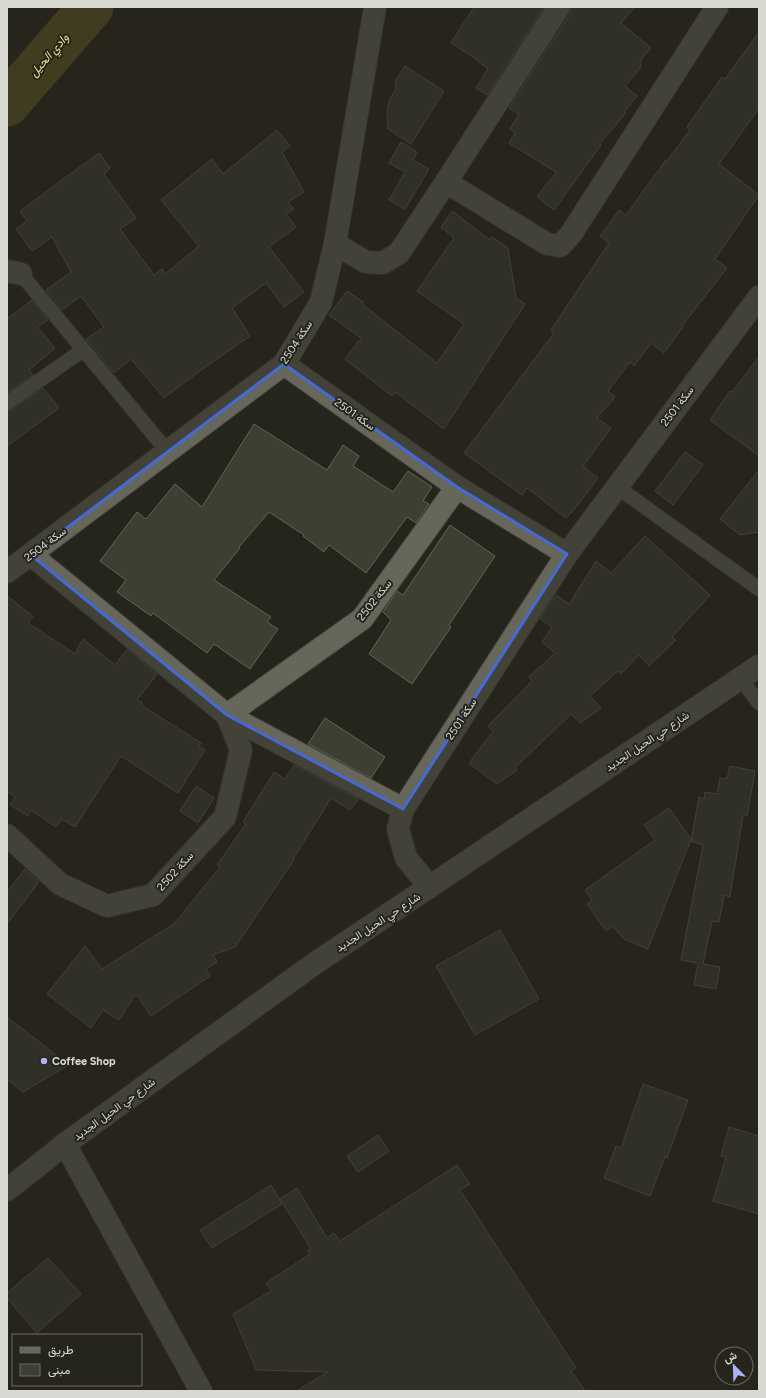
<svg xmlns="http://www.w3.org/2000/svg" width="766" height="1398" font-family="Figtree,Vazirmatn,sans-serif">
	<rect width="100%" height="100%" fill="#26251c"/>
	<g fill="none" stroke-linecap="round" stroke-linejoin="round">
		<polyline stroke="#605a24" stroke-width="45" points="7,104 91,7"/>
	</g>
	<g fill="#3f3e33" stroke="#636257">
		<polygon points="474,7 544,7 487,95 476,88 488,69 473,57 451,43"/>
		<polygon points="571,7 635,7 621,23 651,48 640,61 641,67 625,86 637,96 625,111 626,113 599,144 601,145 554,210 537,197 556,172 509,143 515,133 510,129 519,114 509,108 570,14"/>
		<polygon points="759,32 759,108 719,164 759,195 715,259 727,268 682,326 683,327 664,353 651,343 634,366 630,362 608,391 615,397 597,418 611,428 583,466 598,478 573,511 566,518 527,488 522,495 464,453 554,333 551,330 609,243 600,236 619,210 626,215 666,160 667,161 690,130 687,127 722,77 725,79"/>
		<polygon points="405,66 444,91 411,144 388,129 387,114 389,101 396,88 395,81"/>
		<polygon points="277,130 290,146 282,152 304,192 288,202 294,209 286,214 296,227 269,247 304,292 284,307 266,283 232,308 250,336 204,368 164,398 131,359 114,373 86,339 104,327 81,296 62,310 46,290 71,272 52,237 32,251 16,229 27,221 20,211 99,153 110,168 104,174 136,218 120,229 154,275 162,269 165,274 199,246 161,200 212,159 223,174"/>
		<polygon points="401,142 417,152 413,160 429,169 405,209 389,200 405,172 389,163"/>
		<polygon points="452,211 490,240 492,237 508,248 516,298 525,304 444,429 395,392 392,396 345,359 361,338 329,315 347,291 363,302 362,304 437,363 464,324 417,291 454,238 441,227"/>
		<polygon points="32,300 48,320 37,327 55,348 29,370 33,375 7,393 7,319"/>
		<polygon points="759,357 759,456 710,420 730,391 732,392"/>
		<polygon points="43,388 59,408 7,446 7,411 12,410"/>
		<polygon points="254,424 327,470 343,445 359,456 353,466 393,492 408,471 432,487 423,501 429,504 416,523 407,517 366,573 329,545 324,552 303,536 304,535 269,512 239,547 240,548 214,580 271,617 267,622 278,629 250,669 214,644 207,653 153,613 151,616 117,592 126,580 100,561 137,512 146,519 175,484 202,507"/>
		<polygon points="685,452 703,465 673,505 655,491"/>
		<polygon points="759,470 759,532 740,535 720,519"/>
		<polygon points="450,525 495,556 449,625 451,627 412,684 369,654 391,620 383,612 397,591 403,595"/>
		<polygon points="645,536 710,595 672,637 676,640 649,666 639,655 621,674 618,671 590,696 601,708 580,723 571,714 515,768 517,770 497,784 469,763 493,731 488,726 532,681 529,677 555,653 542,642 552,627 540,619 556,595 569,604 596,561 611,573"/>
		<polygon points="7,596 33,616 28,623 75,654 83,639 115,665 127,649 157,674 137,700 143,703 141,705 201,743 199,746 205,750 178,793 121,756 75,827 62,819 56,827 31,810 28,816 10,805 15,797 7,791"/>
		<polygon points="325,718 385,757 371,778 308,744"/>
		<polygon points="294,765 358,799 350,810 331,798 293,859 294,860 235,947 213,955 217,962 206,969 210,976 151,1016 136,994 119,1020 103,1010 91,1028 47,994 85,946 102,969 175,923 220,867 217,865 246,824 243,822 274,772 285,779"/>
		<polygon points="730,766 755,771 747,816 743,815 730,897 724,895 719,922 712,921 703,964 720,967 716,989 694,985 698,963 681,960 703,845 691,841 699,797 704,799 705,792 717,794 720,778 727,779"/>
		<polygon points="196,786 214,798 198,823 180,811"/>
		<polygon points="669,808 691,839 648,949 624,939 613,926 606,931 587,904 592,900 585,890 655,840 644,825"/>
		<polygon points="25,869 39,882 7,924 7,892"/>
		<polygon points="500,930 539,999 475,1035 436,966"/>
		<polygon points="7,1017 69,1065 23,1092 7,1079"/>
		<polygon points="643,1084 688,1100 667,1158 665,1157 650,1196 604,1178 616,1146 621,1148"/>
		<polygon points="729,1127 759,1136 759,1214 713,1201 726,1157 721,1156"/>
		<polygon points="378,1135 389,1151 358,1172 347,1156"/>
		<polygon points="457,1165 470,1184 460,1190 576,1368 571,1371 585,1391 296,1391 328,1372 256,1370 233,1314 271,1291 266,1283 310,1254 308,1250 311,1249 280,1199 297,1188 327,1238 334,1233 340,1241"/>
		<polygon points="271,1185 282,1204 212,1248 200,1230"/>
		<polygon points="48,1258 81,1294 37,1333 7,1298 7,1293"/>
	</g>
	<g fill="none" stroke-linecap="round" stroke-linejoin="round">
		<defs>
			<g id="service">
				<polyline points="21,274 168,452"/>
				<polyline points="7,403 83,350"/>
				<polyline points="617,487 759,589"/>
				<polyline points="740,678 759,703"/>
			</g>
			<g id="minor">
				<polyline points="446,182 547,244 560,246 571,234 717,7"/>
				<polyline points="335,244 366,262 383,263 399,253 446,182 559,7"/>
				<polyline points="7,271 21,274"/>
				<polyline points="284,364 457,487 567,554"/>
				<polyline points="31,555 227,715 403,809"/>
				<polyline points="7,572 284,364 321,302 335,244 375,7"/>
				<polyline points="227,715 362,619 457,487"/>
				<polyline points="7,835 60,884 107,906 153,895 225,817 241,750 227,715"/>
				<polyline points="430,887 406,858 398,829 403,809 567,554 759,297"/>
				<polyline points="65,1144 201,1391"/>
			</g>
			<polyline id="tertiary" points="7,1190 65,1144 314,964 759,666"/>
		</defs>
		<use href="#service" stroke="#44433b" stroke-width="16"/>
		<use href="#minor" stroke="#44433b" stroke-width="24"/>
		<use href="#tertiary" stroke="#44433b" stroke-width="24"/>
		<use href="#service" stroke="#67665b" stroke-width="14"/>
		<use href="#minor" stroke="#67665b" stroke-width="22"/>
		<use href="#tertiary" stroke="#67665b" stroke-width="22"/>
	</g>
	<path d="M0 0H766V1398H0ZM284,364L457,487L567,554L403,809L227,715L31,555Z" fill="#26251c" fill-opacity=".55" fill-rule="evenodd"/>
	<path fill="none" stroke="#436ad7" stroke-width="3" stroke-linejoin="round" d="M284,364L457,487L567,554L403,809L227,715L31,555Z"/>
	<circle fill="#adaffb" stroke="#26251c" stroke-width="1.5" cx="44" cy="1061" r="4"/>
	<g text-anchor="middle" stroke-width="4" stroke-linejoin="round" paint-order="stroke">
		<g font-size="11" fill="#d9d9d3" stroke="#26251c">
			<text transform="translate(296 342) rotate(-57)" y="4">سكة 2504</text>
			<text transform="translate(677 406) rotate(-53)" y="4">سكة 2501</text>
			<text transform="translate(355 414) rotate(35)" y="4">سكة 2501</text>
			<text transform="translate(45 544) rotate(-37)" y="4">سكة 2504</text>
			<text transform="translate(374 600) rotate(-52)" y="4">سكة 2502</text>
			<text transform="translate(461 719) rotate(-57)" y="4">سكة 2501</text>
			<text transform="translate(647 741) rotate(-34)" y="4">شارع حي الحيل الجديد</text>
			<text transform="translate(175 871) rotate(-48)" y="4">سكة 2502</text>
			<text transform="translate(378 922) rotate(-33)" y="4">شارع حي الحيل الجديد</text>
			<text transform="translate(114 1109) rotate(-36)" y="4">شارع حي الحيل الجديد</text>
		</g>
		<g font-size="11" font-weight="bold" fill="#d9d9d3" stroke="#26251c" text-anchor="start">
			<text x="52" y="1065">Coffee Shop</text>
		</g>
		<g font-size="12" font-style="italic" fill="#eae08e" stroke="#26251c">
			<text transform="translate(49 55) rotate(-49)" y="4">وادي الحيل</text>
		</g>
	</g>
	<rect width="766" height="1398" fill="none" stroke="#d9d9d3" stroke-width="16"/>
	<rect x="12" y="1334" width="130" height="52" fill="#26251c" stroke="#6e6d65"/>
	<rect x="20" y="1347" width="20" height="6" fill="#67665b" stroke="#6e6d65"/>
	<text x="48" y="1354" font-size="12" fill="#d9d9d3">طريق</text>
	<rect x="20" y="1364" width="20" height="12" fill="#3f3e33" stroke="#6e6d65"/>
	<text x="48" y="1374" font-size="12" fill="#d9d9d3">مبنى</text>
	<g transform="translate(734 1366) rotate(337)"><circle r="19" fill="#26251c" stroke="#6e6d65"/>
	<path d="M0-3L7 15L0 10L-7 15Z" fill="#adaffb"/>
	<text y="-6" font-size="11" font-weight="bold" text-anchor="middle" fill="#d9d9d3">ش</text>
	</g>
</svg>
